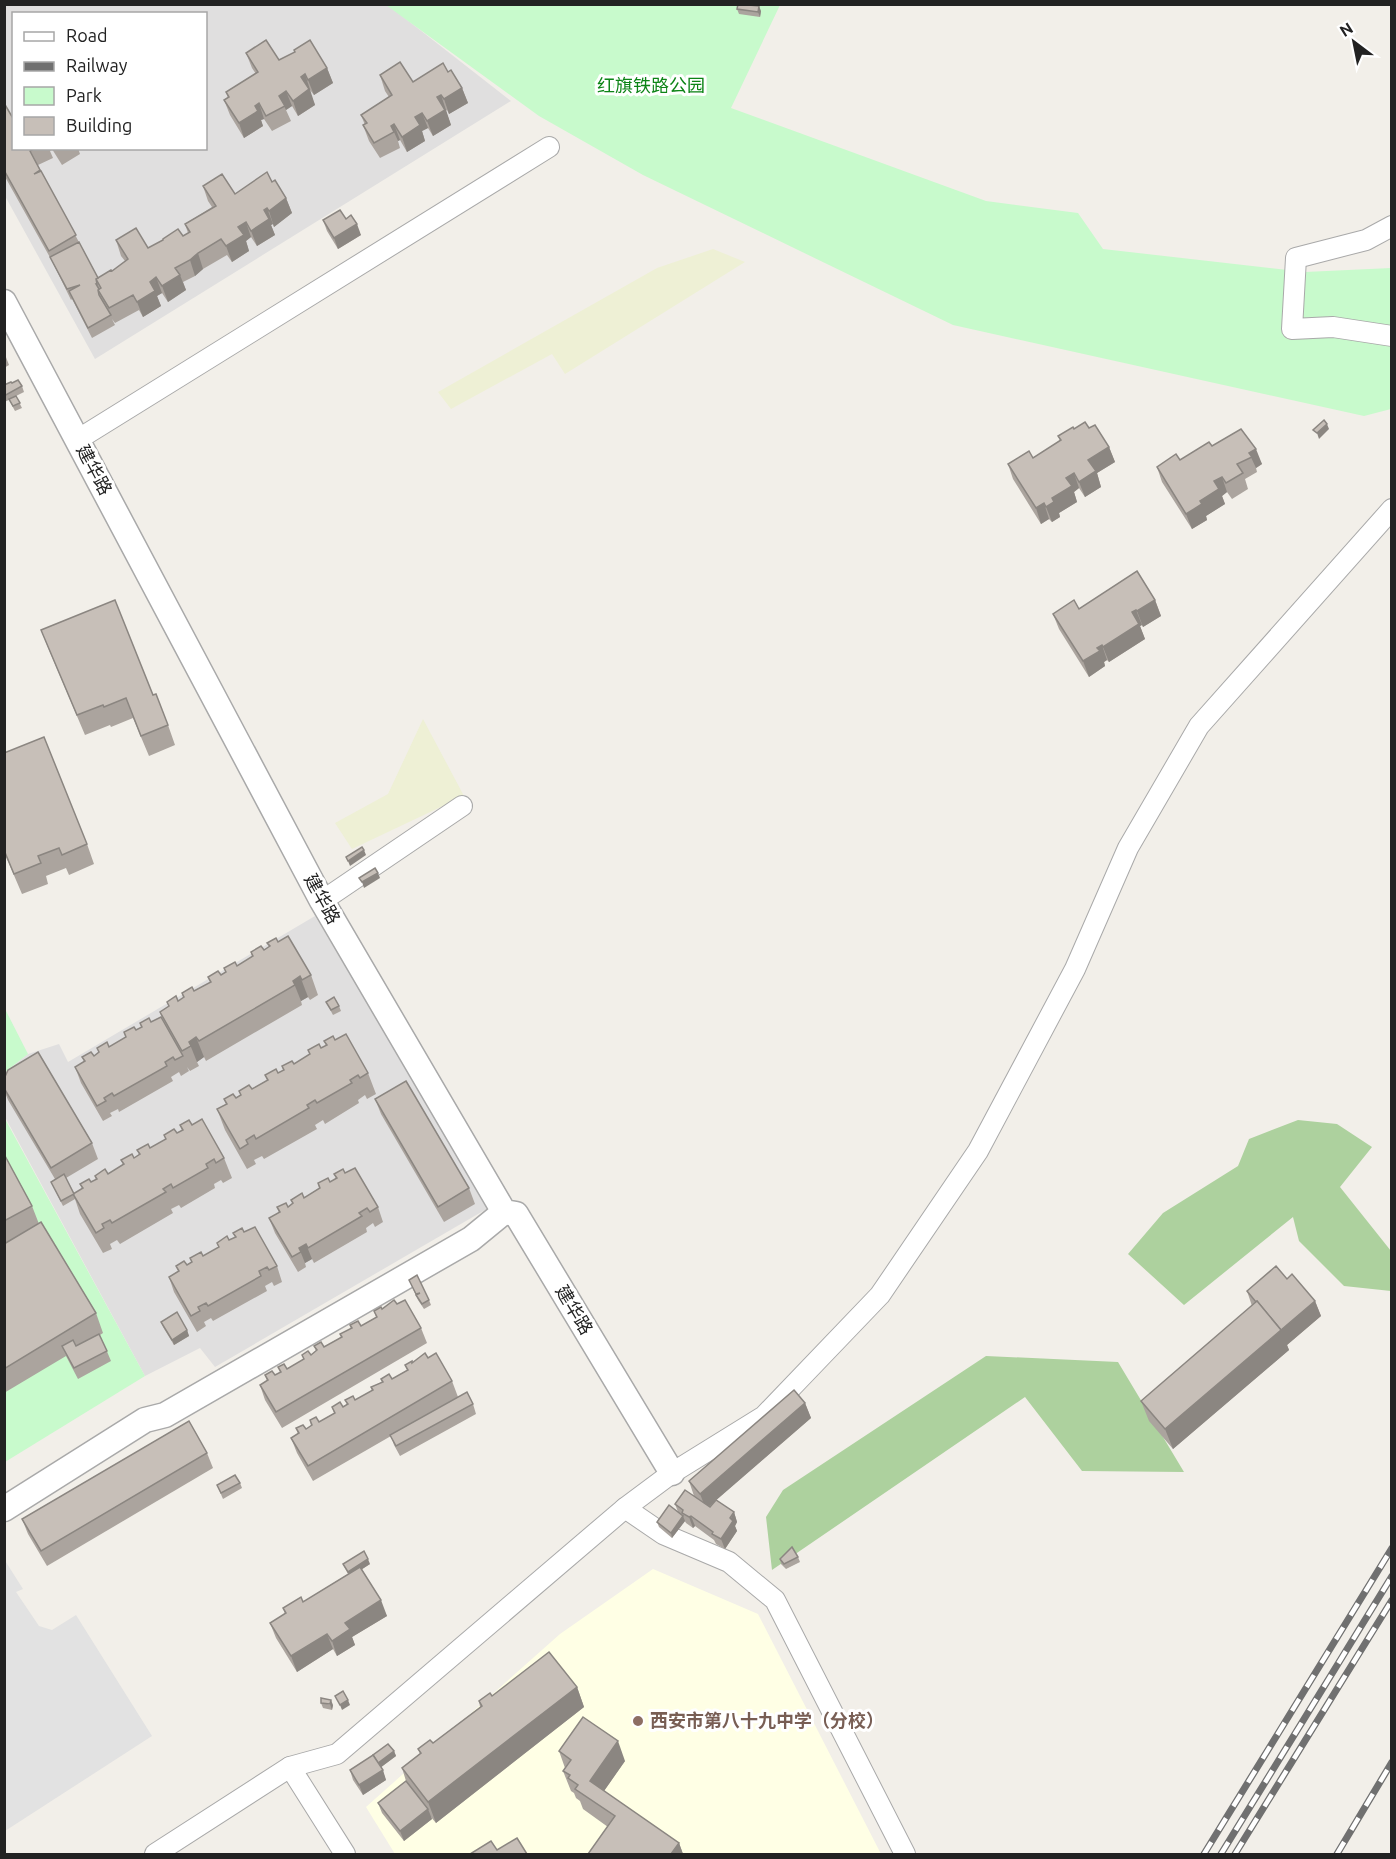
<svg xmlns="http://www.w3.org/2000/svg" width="1396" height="1859" font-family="Ubuntu,'Noto Sans SC',sans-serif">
	<rect width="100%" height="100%" fill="#f2efe9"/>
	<g fill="#e0dfdf" fill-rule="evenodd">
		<path d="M4,5H388L511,101L95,359L5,196ZM14,14H206V148H14Z"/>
		<polygon points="315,916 490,1207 215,1367 200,1348 145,1376 5,1117 5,1072 28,1054 59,1044 68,1062"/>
	</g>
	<polygon fill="#ffffe5" points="653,1569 758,1614 881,1854 395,1854 366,1807 560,1634"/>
	<g fill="#eef0d5">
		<polygon points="713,249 745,262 565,374 552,354 451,409 438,392 657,268"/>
		<polygon points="423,719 464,796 352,849 335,823 388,794"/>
	</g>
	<g fill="#add19e">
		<polygon points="1298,1120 1337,1124 1372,1147 1340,1187 1391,1251 1391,1291 1344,1286 1299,1241 1293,1217 1184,1305 1128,1254 1163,1213 1238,1166 1249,1139"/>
		<polygon points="986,1356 1118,1362 1184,1472 1082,1471 1025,1397 772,1570 766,1517 783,1490"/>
	</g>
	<g fill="#c8facc">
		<polygon points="386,5 780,5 731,108 986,201 1078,213 1103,249 1305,272 1391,268 1391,409 1364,416 953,325 643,175 539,116"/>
		<polygon points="4,1007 28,1054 5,1072 4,1072"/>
		<polygon points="4,1117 145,1376 5,1462 4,1462"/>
	</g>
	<polygon fill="#e2e2e2" points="4,1559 23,1589 16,1592 39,1626 52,1630 76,1615 152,1736 5,1831"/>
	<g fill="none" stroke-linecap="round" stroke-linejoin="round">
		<defs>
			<g id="minor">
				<polyline points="1392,226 1366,240 1296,258 1292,329 1333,327 1392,336"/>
				<polyline points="77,440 549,147"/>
				<polyline points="322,901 462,806"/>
				<polyline points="625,1508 663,1534 729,1562 775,1600 905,1854"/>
				<polyline points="290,1767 345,1854"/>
				<polyline points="155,1854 290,1767 337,1754 625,1508 672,1473 764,1416 880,1295 978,1151 1075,969 1128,848 1199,726 1392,509"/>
			</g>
			<g id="tertiary">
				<polyline points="4,302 322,901 504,1212 516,1214 672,1473"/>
				<polyline points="4,1509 145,1420 165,1415 471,1239 504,1212"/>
			</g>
		</defs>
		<use href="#minor" stroke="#a9a9a9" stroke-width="22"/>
		<use href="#tertiary" stroke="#a9a9a9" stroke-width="27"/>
		<use href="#minor" stroke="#fff" stroke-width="20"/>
		<use href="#tertiary" stroke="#fff" stroke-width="24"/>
		<defs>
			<g id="rail">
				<polyline points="1204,1854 1392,1548"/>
				<polyline points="1221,1854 1392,1576"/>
				<polyline points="1235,1854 1392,1600"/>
				<polyline points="1337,1854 1392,1762"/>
			</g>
		</defs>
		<use href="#rail" stroke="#707070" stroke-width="7"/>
		<use href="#rail" stroke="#fff" stroke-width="4.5" stroke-dasharray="14" stroke-linecap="butt"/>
	</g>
	<g fill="#aba49e">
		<polygon points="737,9 761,11 760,17 739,14"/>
		<polygon points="246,53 279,60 327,68 333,83 314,95 310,90 309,90 315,105 298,116 292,106 286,110 291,121 272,131 264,119 261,120 263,126 244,138 230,115 224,100 228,98 226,92 256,74 252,68"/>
		<polygon points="448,72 462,88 468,103 449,114 447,110 446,111 451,125 433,136 428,128 422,131 425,141 407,152 400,140 398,141 400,148 380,158 369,141 363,125 365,125 361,115 389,97 385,91 380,75 413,82"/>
		<polygon points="4,103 14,148 78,148 80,154 62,165 52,149 50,151 53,158 38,165 98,278 112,271 125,261 121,256 116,240 148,248 183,236 188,233 185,224 212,207 208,201 203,186 235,194 272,182 286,198 292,213 274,227 273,224 271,225 275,235 257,246 251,237 246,241 249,251 232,262 227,255 203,269 195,276 183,282 186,290 168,302 162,293 157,296 161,306 143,317 139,310 115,323 112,319 115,325 92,338 72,299 71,300 52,261 4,175"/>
		<polygon points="346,219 361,235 338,249 327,231 323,220"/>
		<polygon points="4,352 9,365 4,368"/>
		<polygon points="12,383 22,386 24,392 16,396 22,408 15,411 9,400 4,402 4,385"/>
		<polygon points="1089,428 1109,447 1115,462 1097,473 1101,487 1085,497 1079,488 1074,492 1077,502 1059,513 1060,517 1052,522 1049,519 1041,524 1013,479 1008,464 1033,458 1060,441 1058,436 1074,429"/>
		<polygon points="1241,429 1262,464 1256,468 1257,472 1245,479 1248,489 1232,499 1227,492 1222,496 1225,504 1206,516 1207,520 1192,529 1162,482 1157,467 1180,460 1212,446"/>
		<polygon points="1155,600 1161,616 1143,627 1142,625 1140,626 1145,639 1109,662 1107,660 1104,662 1105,666 1089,677 1059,629 1053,614 1079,609"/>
		<polygon points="41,630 153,695 168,725 175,745 149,756 133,718 111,727 110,725 85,735 49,650"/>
		<polygon points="4,753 87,844 94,864 69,875 66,868 46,876 48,884 22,894 4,852"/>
		<polygon points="278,942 311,975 318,995 310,1000 308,997 301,1001 302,1005 206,1061 204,1057 197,1062 199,1066 190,1071 187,1067 189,1071 181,1076 179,1072 171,1077 173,1081 119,1112 118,1109 110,1113 112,1116 103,1121 81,1083 75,1067 84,1062 82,1057 94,1056 99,1053 97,1048 109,1047 126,1037 124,1032 136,1030 141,1027 140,1023 151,1022 162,1019 160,1012 169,1006 167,1002 178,1001 183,998 182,993 194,991 210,982 208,977 221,975 226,972 224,968 237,966 252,957 251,952 264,950 269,947 267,943"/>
		<polygon points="326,1002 339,1006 341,1011 333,1015"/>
		<polygon points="335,1040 368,1073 376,1094 367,1099 365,1095 358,1100 359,1103 325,1124 323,1120 315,1125 317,1129 264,1159 262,1156 254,1160 256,1164 247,1169 225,1130 217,1109 226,1104 224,1099 236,1098 241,1095 239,1091 252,1089 267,1080 265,1075 278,1073 283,1070 282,1066 294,1064 310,1055 308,1050 321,1048 326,1046 324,1041"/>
		<polygon points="4,1079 92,1143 98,1159 66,1178 74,1193 82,1189 80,1184 91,1182 96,1180 95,1176 108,1174 123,1165 121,1160 134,1158 139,1155 137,1150 150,1148 166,1139 164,1135 177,1133 182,1130 180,1125 192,1125 224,1158 232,1178 223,1183 221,1180 214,1184 215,1188 181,1208 179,1205 171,1209 173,1213 120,1244 117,1240 110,1244 112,1249 103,1253 80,1214 75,1199 63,1206 51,1182 55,1179 8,1100 4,1090"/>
		<polygon points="375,1099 469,1188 475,1204 444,1222 381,1114"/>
		<polygon points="4,1154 32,1206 39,1224 96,1313 103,1333 100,1335 111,1361 78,1379 66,1356 4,1393"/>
		<polygon points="345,1173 378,1207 383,1222 375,1227 373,1223 366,1228 367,1232 314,1263 312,1259 305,1263 306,1267 298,1272 275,1233 269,1218 279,1213 277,1207 288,1207 293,1204 291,1200 304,1198 319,1188 318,1183 330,1182 336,1179 334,1174"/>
		<polygon points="244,1232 277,1266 282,1282 274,1286 272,1282 265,1286 267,1291 213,1321 211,1318 204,1322 206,1326 197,1332 174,1292 169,1277 178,1271 176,1266 187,1265 192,1262 190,1258 203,1256 219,1248 217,1243 229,1240 235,1237 233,1233"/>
		<polygon points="1287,1279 1315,1301 1321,1316 1287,1345 1289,1350 1173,1449 1149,1421 1141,1401 1252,1306 1247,1291"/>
		<polygon points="409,1280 429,1300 431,1305 424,1309 418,1300"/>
		<polygon points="397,1304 421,1328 427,1343 282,1428 265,1400 260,1385 267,1381 265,1375 275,1375 280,1372 278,1367 287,1369 304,1359 302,1355 311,1355 316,1351 314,1346 324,1347 341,1337 340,1334 351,1329 350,1325 361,1326 376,1317 374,1311"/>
		<polygon points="161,1322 187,1330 189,1336 174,1345 163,1327"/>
		<polygon points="428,1358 452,1381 458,1397 435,1410 473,1404 476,1414 400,1456 394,1445 391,1436 313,1481 297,1453 291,1438 298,1434 296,1428 306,1429 311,1426 310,1420 319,1422 334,1413 332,1407 343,1407 347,1405 345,1400 355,1400 372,1391 371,1387 382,1382 381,1379 392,1379 407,1370 405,1365"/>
		<polygon points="805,1403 811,1418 716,1500 734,1512 737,1522 735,1526 737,1531 725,1549 716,1544 714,1540 695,1526 693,1528 686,1523 683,1518 685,1521 672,1538 659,1527 657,1522 678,1512 675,1504 694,1496 689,1481"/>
		<polygon points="207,1453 213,1468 47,1566 28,1534 22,1519"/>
		<polygon points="240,1483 242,1488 223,1499 217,1485"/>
		<polygon points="798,1557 800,1562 786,1569 781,1564 780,1559"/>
		<polygon points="343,1564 370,1564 362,1569 387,1616 352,1637 355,1645 337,1656 333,1649 297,1672 276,1638 270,1623 285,1614 283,1608 303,1602 348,1574"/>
		<polygon points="577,1687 584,1707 436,1823 430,1816 432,1819 404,1841 382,1813 378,1803 406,1781 402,1768 420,1754 418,1749 433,1743 480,1707 479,1701 492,1696"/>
		<polygon points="321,1703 333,1705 332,1710 323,1708"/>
		<polygon points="394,1751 396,1756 381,1767 386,1780 363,1795 353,1780 350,1770"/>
		<polygon points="559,1751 625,1761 604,1791 679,1843 683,1854 588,1854 608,1827 583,1809 580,1801 576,1798 574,1793 571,1791 563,1771 565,1768"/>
	</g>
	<g fill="#8b8681">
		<polygon points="759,6 761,11 760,17 758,12"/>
		<polygon points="327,68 333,83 314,95 308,80"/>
		<polygon points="305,74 315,105 298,116 293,101 301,77"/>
		<polygon points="462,88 468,103 449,114 444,99"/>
		<polygon points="286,91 292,106 286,110 279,96"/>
		<polygon points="441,95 451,125 433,136 427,121 437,97"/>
		<polygon points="259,103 264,119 261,120 263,126 244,138 239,123 255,106"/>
		<polygon points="422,113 428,128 422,131 425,141 407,152 402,137 415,117"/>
		<polygon points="394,124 400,140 398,141 394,132 391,126"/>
		<polygon points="286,198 292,213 274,227 269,211"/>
		<polygon points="267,208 273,224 271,225 275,235 257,246 251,231 264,210"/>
		<polygon points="246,222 251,237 246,241 249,251 232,262 226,246 238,227"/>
		<polygon points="357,224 361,235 338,249 334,238"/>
		<polygon points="198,253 203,269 195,276 190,260"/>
		<polygon points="180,275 186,290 168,302 162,286"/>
		<polygon points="156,277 162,293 157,296 161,306 143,317 137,302 150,282"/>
		<polygon points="1327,424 1329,429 1319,439 1317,433"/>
		<polygon points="1109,447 1115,462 1097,473 1101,487 1085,497 1079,482 1088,460"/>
		<polygon points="1256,449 1262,464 1256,468 1249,453"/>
		<polygon points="1074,473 1079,488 1074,492 1077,502 1059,513 1060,517 1052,522 1046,507 1066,478"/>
		<polygon points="1222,477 1227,492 1222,496 1225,504 1206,516 1207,520 1192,529 1186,514 1200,501 1214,481"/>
		<polygon points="1044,503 1049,519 1041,524 1036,508"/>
		<polygon points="1155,600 1161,616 1143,627 1137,611"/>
		<polygon points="1136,610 1142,625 1140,626 1145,639 1109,662 1103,647 1132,612"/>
		<polygon points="1102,645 1107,660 1104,662 1105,666 1089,677 1083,661 1097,648"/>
		<polygon points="364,850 366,855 350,866 348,861"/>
		<polygon points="378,873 380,878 364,888 362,882"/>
		<polygon points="300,976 308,997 301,1001 293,981"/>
		<polygon points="196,1037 204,1057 197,1062 189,1042"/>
		<polygon points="306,1244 312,1259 305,1263 299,1248"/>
		<polygon points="1315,1301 1321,1316 1287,1345 1289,1350 1173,1449 1165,1429"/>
		<polygon points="187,1330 189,1336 174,1345 172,1340"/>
		<polygon points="805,1403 811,1418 706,1509 700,1494"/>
		<polygon points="734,1512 737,1522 735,1526 737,1531 725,1549 721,1539"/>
		<polygon points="683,1516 685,1521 672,1538 671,1533"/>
		<polygon points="691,1516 695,1526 693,1528 689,1517"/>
		<polygon points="368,1559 370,1564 350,1577 348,1572"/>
		<polygon points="381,1600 387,1616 352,1637 355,1645 337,1656 332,1641 345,1623"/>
		<polygon points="327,1634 333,1649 297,1672 291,1656"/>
		<polygon points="577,1687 584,1707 436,1823 428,1802"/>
		<polygon points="331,1700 333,1705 332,1710 330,1704"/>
		<polygon points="348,1700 350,1705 342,1710 340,1705"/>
		<polygon points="618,1741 625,1761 597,1801 590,1781"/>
		<polygon points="394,1751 396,1756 380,1768 378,1763"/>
		<polygon points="383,1770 386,1780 363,1795 359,1785"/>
		<polygon points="428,1809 432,1819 404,1841 400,1831"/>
		<polygon points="679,1843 683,1854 671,1854"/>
	</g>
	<g fill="#c7bfb8" stroke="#8b8681" stroke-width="1.5">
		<polygon points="738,4 759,6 758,12 737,9"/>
		<polygon points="266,40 279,60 295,52 294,50 310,40 327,68 308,80 305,74 301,77 309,89 293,101 286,91 279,96 285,106 266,116 259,103 255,106 258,111 239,123 224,100 229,97 226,92 258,72 246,53"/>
		<polygon points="400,62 413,82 443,63 448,72 451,70 462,88 444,99 441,95 437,97 445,110 427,121 422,113 415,117 420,125 402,137 394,124 391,126 394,132 374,143 363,125 367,123 361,115 392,95 380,75"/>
		<polygon points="4,103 14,120 14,148 35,148 30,151 40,170 34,174 41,171 76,235 49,251 4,170"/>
		<polygon points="267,172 272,182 275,180 286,198 269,211 267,208 264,210 269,219 251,231 246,222 238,227 244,235 226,246 221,239 198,253 190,260 175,268 180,275 162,286 156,277 150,282 155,291 137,302 133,295 109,308 98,290 101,288 96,279 111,270 112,271 128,259 116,240 136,228 148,248 163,240 163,239 178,229 183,236 190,232 185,224 216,206 203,186 222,174 235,194"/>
		<polygon points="340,210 346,219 351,215 357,224 334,238 323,220"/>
		<polygon points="79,242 98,278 96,279 97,284 96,284 99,289 98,290 99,295 111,315 88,328 69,291 80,285 67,289 50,257"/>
		<polygon points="18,380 22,386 4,396 4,385 11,382 12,383"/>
		<polygon points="16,396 20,403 13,406 9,399"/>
		<polygon points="1324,420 1327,424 1317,433 1313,430"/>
		<polygon points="1085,422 1089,428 1095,425 1109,447 1088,460 1096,471 1079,482 1074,473 1066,478 1072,486 1052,498 1054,502 1046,507 1044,503 1036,508 1008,464 1029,451 1033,458 1061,440 1058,436 1073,427 1074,429"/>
		<polygon points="1241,429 1256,449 1249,453 1252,457 1237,464 1243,473 1226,483 1222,477 1214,481 1219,489 1200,501 1202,504 1186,514 1157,467 1176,454 1180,460 1209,442 1212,446"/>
		<polygon points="1137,571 1155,600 1137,611 1136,610 1132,612 1139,624 1103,647 1102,645 1097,648 1100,651 1083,661 1053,614 1074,600 1079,609"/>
		<polygon points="115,600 153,695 156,694 168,725 141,736 126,698 104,707 103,705 77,715 41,630"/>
		<polygon points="44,737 87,844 62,855 59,848 38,856 41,863 14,874 4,850 4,753"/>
		<polygon points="362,847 364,850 348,861 346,857"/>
		<polygon points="375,868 378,873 362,882 359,878"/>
		<polygon points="288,936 311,975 302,980 300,976 293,981 295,985 199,1041 196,1037 189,1042 191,1046 182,1051 160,1012 169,1006 167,1002 176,996 178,1001 184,997 182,993 192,987 194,991 211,982 208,977 218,971 221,975 226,972 224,968 235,962 237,966 253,956 251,952 261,946 264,950 270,946 267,943 276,938 278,942"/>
		<polygon points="334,997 339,1006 331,1010 326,1002"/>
		<polygon points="161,1017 183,1056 175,1060 173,1057 165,1062 167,1066 114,1096 112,1093 104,1098 106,1101 97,1106 75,1067 85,1061 82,1057 91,1052 94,1056 99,1052 97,1048 107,1042 109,1047 126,1037 124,1032 134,1027 136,1030 142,1027 140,1023 149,1018 151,1022"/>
		<polygon points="346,1034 368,1073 360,1078 358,1075 350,1080 352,1083 317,1103 315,1100 307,1105 309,1108 256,1139 254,1135 246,1140 248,1144 240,1149 217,1109 227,1104 224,1099 233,1094 236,1098 241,1095 239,1091 249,1085 252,1089 268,1080 265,1075 276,1069 278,1073 284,1070 282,1066 292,1061 294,1064 310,1054 308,1050 319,1044 321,1048 327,1045 324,1041 333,1036 335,1040"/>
		<polygon points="38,1052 92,1143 51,1168 4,1088 4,1079 8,1070"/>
		<polygon points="406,1081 469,1188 438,1207 375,1099"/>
		<polygon points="202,1119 224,1158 216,1163 214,1159 206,1164 208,1168 173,1188 171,1184 163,1189 166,1192 112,1223 110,1220 102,1224 104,1228 96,1233 73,1194 83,1188 80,1184 89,1179 91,1182 97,1179 95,1176 105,1169 108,1174 124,1164 121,1160 132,1154 134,1158 140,1154 137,1150 148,1144 150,1148 166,1139 164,1135 174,1129 177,1133 183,1130 180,1125 189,1120 192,1125"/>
		<polygon points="4,1154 32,1206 4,1221"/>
		<polygon points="355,1168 378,1207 370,1212 367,1208 359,1213 362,1216 308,1248 306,1244 299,1248 301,1252 292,1257 269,1218 280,1212 277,1207 286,1203 288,1207 293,1203 291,1200 302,1193 304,1198 320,1188 318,1183 328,1178 330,1182 337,1178 334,1174 343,1169 345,1173"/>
		<polygon points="64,1174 74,1194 61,1201 51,1182"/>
		<polygon points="41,1222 96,1313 4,1369 4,1244"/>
		<polygon points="255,1227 277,1266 269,1270 267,1267 259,1271 261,1276 208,1306 206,1303 198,1307 200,1311 191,1316 169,1277 179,1271 176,1266 184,1261 187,1265 192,1262 190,1258 201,1252 203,1256 219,1247 217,1243 227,1236 229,1240 236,1237 233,1233 242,1228 244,1232"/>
		<polygon points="1276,1266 1287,1279 1292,1274 1315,1301 1281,1330 1257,1301 1256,1302 1247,1291"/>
		<polygon points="417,1275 429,1300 422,1304 416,1295 420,1293 416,1294 409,1280"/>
		<polygon points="394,1300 397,1304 405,1300 421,1328 276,1412 260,1385 268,1380 265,1375 272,1371 275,1375 281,1372 278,1367 284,1364 287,1369 304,1359 302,1355 308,1351 311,1355 317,1350 314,1346 321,1342 324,1347 342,1337 340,1334 352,1328 350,1325 358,1321 361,1326 377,1317 374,1311 381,1307 382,1309"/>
		<polygon points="1257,1301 1281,1330 1165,1429 1141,1401"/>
		<polygon points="177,1312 187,1330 172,1340 161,1322"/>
		<polygon points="99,1334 107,1351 74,1368 62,1346 73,1340 76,1346"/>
		<polygon points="425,1353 428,1358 436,1353 452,1381 308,1466 291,1438 299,1433 296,1428 303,1425 306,1429 312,1425 310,1420 316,1417 319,1422 335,1413 332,1407 340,1402 343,1407 348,1404 345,1400 353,1396 355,1400 373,1390 371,1387 383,1382 381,1379 389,1374 392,1379 408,1370 405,1365 412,1361 412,1363"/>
		<polygon points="794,1390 805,1403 700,1494 689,1481"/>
		<polygon points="467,1392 473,1404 396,1446 390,1435"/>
		<polygon points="189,1421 207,1453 41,1551 22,1519"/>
		<polygon points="235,1475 240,1483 221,1493 217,1485"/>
		<polygon points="685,1490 710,1507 716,1500 734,1512 730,1518 733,1521 721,1539 712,1534 713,1532 691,1516 689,1517 682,1513 683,1510 675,1504"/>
		<polygon points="669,1505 683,1516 671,1533 657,1522"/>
		<polygon points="792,1547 798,1557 784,1564 780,1559"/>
		<polygon points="364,1551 368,1559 348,1572 343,1564"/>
		<polygon points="360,1567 381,1600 345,1623 350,1629 332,1641 327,1634 291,1656 270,1623 286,1613 283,1608 301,1597 303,1602"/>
		<polygon points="549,1652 577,1687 428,1802 402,1768 421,1753 418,1749 430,1740 433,1743 482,1706 479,1701 490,1693 492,1696"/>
		<polygon points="343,1691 348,1700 340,1705 335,1696"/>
		<polygon points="321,1698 331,1700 330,1704 321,1703"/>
		<polygon points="583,1717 618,1741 590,1781 679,1843 671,1854 588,1854 615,1816 575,1789 578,1785 568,1778 570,1775 563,1771 571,1760 559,1751"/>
		<polygon points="388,1744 394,1751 378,1763 373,1755"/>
		<polygon points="373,1755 383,1770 359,1785 350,1770"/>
		<polygon points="406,1781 428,1809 400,1831 378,1803"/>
		<polygon points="517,1838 527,1854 470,1854 491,1841 497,1850"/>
	</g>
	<circle fill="#8d6e63" stroke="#fff" stroke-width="2" cx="638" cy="1721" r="6"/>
	<g text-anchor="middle" stroke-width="6" stroke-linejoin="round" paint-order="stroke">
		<g font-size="18" fill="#0c8416" stroke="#fff">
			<text x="651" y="92">红旗铁路公园</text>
		</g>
		<g font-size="18" fill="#222" stroke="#fff">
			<text transform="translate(94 470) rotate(62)" y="6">建华路</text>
			<text transform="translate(322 899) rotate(61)" y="6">建华路</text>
			<text transform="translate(574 1310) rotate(59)" y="6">建华路</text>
		</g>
		<g font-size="18" font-weight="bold" fill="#785e54" stroke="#fff" text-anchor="start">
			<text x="650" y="1727">西安市第八十九中学（分校）</text>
		</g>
	</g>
	<rect width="1396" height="1859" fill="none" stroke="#222222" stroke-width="12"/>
	<rect x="12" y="12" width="195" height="138" fill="#ffffff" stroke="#a7a7a7" stroke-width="1.5"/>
	<rect x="24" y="32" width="30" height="9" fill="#ffffff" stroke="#a7a7a7" stroke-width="1.5"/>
	<text x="66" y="42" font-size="18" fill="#222222">Road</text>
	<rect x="24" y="62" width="30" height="9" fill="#707070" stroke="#a7a7a7" stroke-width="1.5"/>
	<text x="66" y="72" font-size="18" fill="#222222">Railway</text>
	<rect x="24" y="87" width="30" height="18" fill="#c8facc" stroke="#a7a7a7" stroke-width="1.5"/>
	<text x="66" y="102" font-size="18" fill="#222222">Park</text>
	<rect x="24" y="117" width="30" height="18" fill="#c7bfb8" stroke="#a7a7a7" stroke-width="1.5"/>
	<text x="66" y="132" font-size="18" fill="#222222">Building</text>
	<g transform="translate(1354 42) rotate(328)" stroke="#ffffff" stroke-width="4.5" paint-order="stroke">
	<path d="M0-4.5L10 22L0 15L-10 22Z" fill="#222222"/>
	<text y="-9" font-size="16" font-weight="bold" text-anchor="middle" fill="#222222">N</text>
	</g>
</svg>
